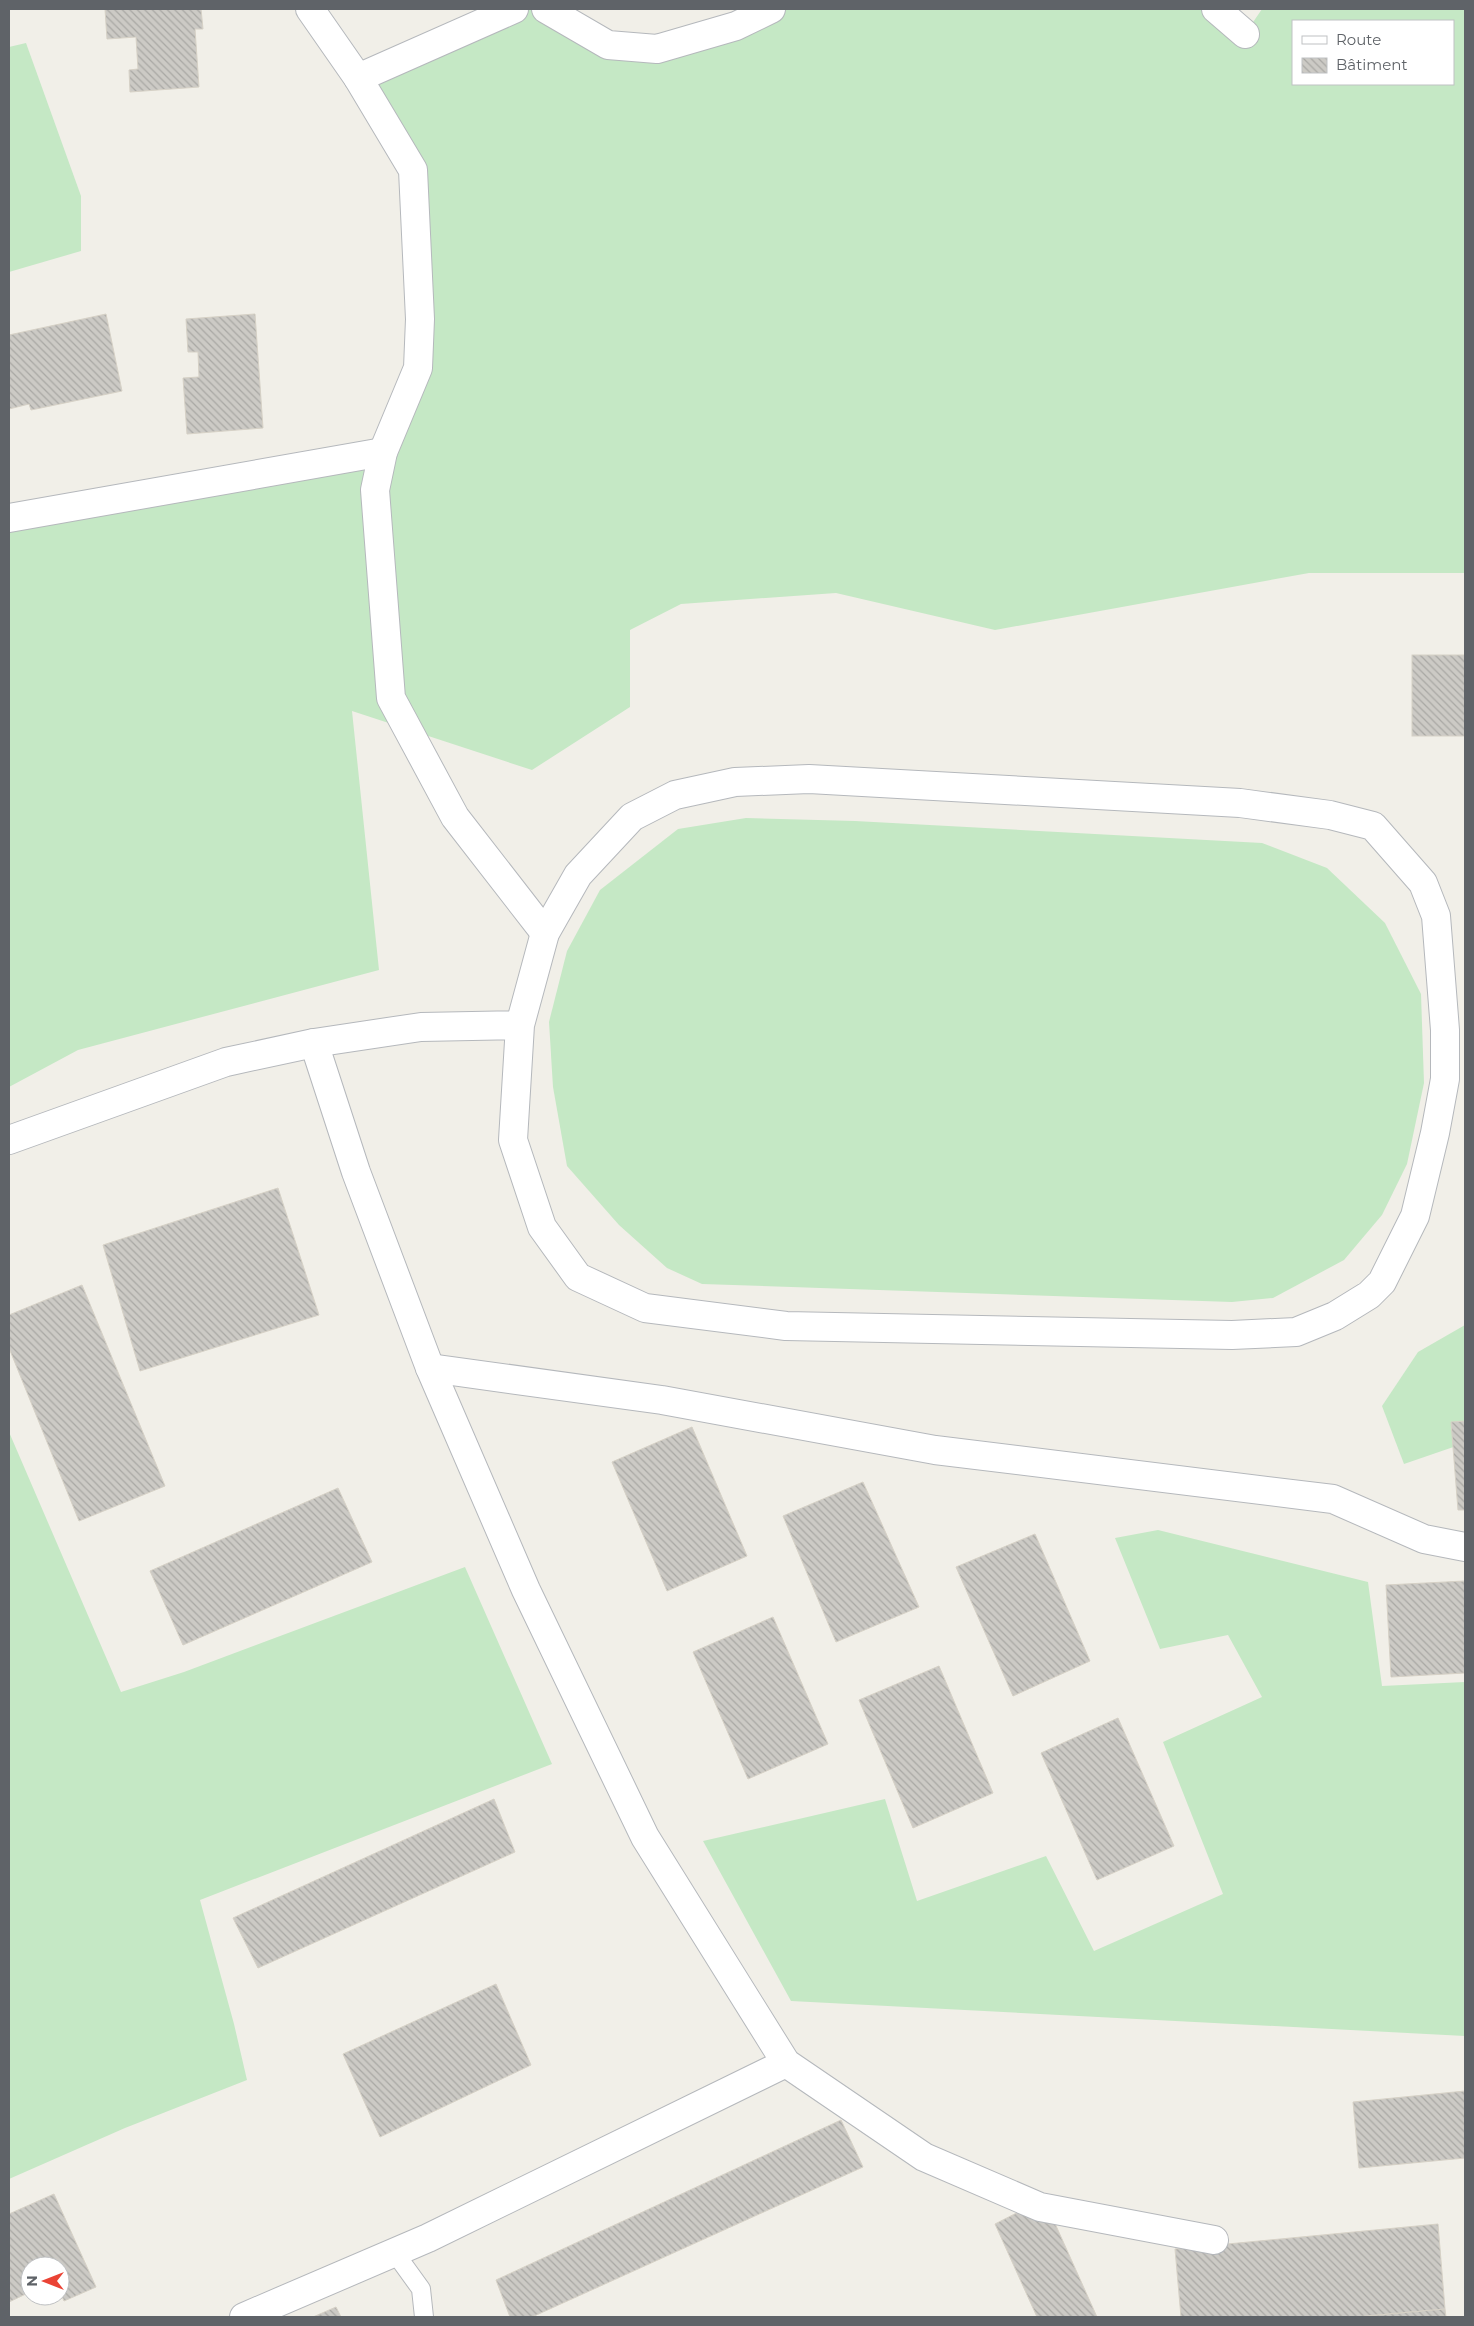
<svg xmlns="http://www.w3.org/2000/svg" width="1474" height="2326" font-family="Montserrat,sans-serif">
	<defs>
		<pattern id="building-back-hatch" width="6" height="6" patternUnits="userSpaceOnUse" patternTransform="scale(1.25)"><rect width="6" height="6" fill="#cccac5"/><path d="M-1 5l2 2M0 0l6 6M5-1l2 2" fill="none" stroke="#a9a8a4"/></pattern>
	</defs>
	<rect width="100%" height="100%" fill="#f1efe8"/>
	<g fill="#c5e8c5" fill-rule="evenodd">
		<path d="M514,9H546L657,49L771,9H1216L1245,34L1262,9H1465V573H1309L995,630L836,593L681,604L630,630V707L532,770L352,711L379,970L78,1050L9,1087V518L383,452L418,368L413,170L358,78ZM1293,21H1453V84H1293Z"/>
		<polygon points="26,43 81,196 81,251 9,272 9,47"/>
		<polygon points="746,818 855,821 1262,843 1327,868 1385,923 1421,994 1424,1083 1407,1164 1382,1215 1344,1260 1273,1298 1232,1302 702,1284 667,1268 619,1225 567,1166 553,1087 549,1022 567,951 600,890 678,829"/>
		<polygon points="1465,1325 1465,1443 1404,1464 1382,1406 1418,1352"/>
		<polygon points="9,1432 121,1692 184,1672 465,1567 552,1764 200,1900 234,2024 247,2080 125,2128 9,2179"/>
		<polygon points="1158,1530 1368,1582 1382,1686 1465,1682 1465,2036 791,2001 703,1841 885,1799 917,1901 1046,1856 1094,1951 1223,1894 1163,1742 1262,1697 1228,1635 1160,1649 1115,1538"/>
	</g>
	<g fill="url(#building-back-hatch)" stroke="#d6d1c6">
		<polygon points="105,9 201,9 203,29 195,29 199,87 130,92 129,70 138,69 136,37 107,39"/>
		<polygon points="106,314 122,391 31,410 29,404 9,409 9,335"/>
		<polygon points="255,314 263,428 187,434 183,378 199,377 198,352 188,352 186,319"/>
		<rect x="1412" y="655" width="53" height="81"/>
		<polygon points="278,1188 319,1315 140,1371 103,1245"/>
		<polygon points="82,1285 165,1486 79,1521 9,1348 9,1315"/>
		<polygon points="1465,1421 1465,1510 1458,1510 1451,1422"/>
		<polygon points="692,1427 747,1556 667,1591 612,1462"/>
		<polygon points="863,1482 919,1607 836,1642 783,1516"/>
		<polygon points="338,1488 372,1562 183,1645 150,1571"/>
		<polygon points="1035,1534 1090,1661 1013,1696 956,1567"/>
		<polygon points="1465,1581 1465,1673 1391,1677 1386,1585"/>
		<polygon points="773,1617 828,1744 748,1779 693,1652"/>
		<polygon points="939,1666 993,1793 913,1828 859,1700"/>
		<polygon points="1118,1718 1174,1846 1097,1880 1041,1753"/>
		<polygon points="494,1799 515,1852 258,1968 233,1918"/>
		<polygon points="496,1984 531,2065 380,2137 343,2054"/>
		<polygon points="1465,2091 1465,2158 1359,2168 1353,2102"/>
		<polygon points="841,2120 863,2167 532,2317 510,2317 496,2280"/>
		<polygon points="54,2194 96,2287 64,2301 60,2292 60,2266 30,2266 30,2292 9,2302 9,2214"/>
		<polygon points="1044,2199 1097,2317 1037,2317 995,2224"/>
		<polygon points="1438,2224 1445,2309 1356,2317 1181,2317 1175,2249"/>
		<polygon points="336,2307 341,2317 313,2317"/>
		<polygon points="1445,2309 1446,2317 1356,2317"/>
	</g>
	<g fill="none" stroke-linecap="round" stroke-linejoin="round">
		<defs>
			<polyline id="lane" points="395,2253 421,2289 424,2317"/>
			<g id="street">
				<polyline points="310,9 358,78 413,170 420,319 418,368 383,452 375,490 391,698 455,817 545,933"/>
				<polyline points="546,9 608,45 657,49 736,26 771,9"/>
				<polyline points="1216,9 1245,34"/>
				<polyline points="358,78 514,9"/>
				<polyline points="9,518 383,452"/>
				<polyline points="314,1043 356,1172 430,1368 526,1590 645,1837 786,2063 924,2157 1040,2207 1214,2240"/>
				<polyline points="9,1140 226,1062 314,1043 421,1027 520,1025 513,1140 542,1227 578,1277 645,1308 786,1326 1232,1335 1296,1332 1335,1316 1369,1295 1382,1282 1415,1216 1435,1133 1445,1079 1445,1030 1436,916 1423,883 1373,826 1330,815 1240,803 809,779 735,782 675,795 632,817 578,875 545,933 520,1025"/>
				<polyline points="430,1368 662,1400 935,1450 1333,1499 1424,1539 1465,1547"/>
				<polyline points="244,2317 428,2238 786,2063"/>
			</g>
		</defs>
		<use href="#lane" stroke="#b5b8bc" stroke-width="20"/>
		<use href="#street" stroke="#b5b8bc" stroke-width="30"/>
		<use href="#lane" stroke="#fff" stroke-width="18"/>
		<use href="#street" stroke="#fff" stroke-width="28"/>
	</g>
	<rect width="1474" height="2326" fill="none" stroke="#5f6368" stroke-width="20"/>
	<rect x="1292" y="20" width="162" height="65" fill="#ffffff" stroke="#bfc1c3"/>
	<rect x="1302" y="36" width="25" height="8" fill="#ffffff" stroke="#bfc1c3"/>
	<text x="1336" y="45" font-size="15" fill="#5f6368">Route</text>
	<rect x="1302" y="58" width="25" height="15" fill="url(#building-back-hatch)" stroke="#bfc1c3"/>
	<text x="1336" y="70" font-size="15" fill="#5f6368">Bâtiment</text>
	<g transform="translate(45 2281) rotate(270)"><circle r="24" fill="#ffffff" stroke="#bfc1c3"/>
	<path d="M0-4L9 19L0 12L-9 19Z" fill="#ea4335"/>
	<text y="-8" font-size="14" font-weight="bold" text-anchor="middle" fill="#5f6368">N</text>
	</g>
</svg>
